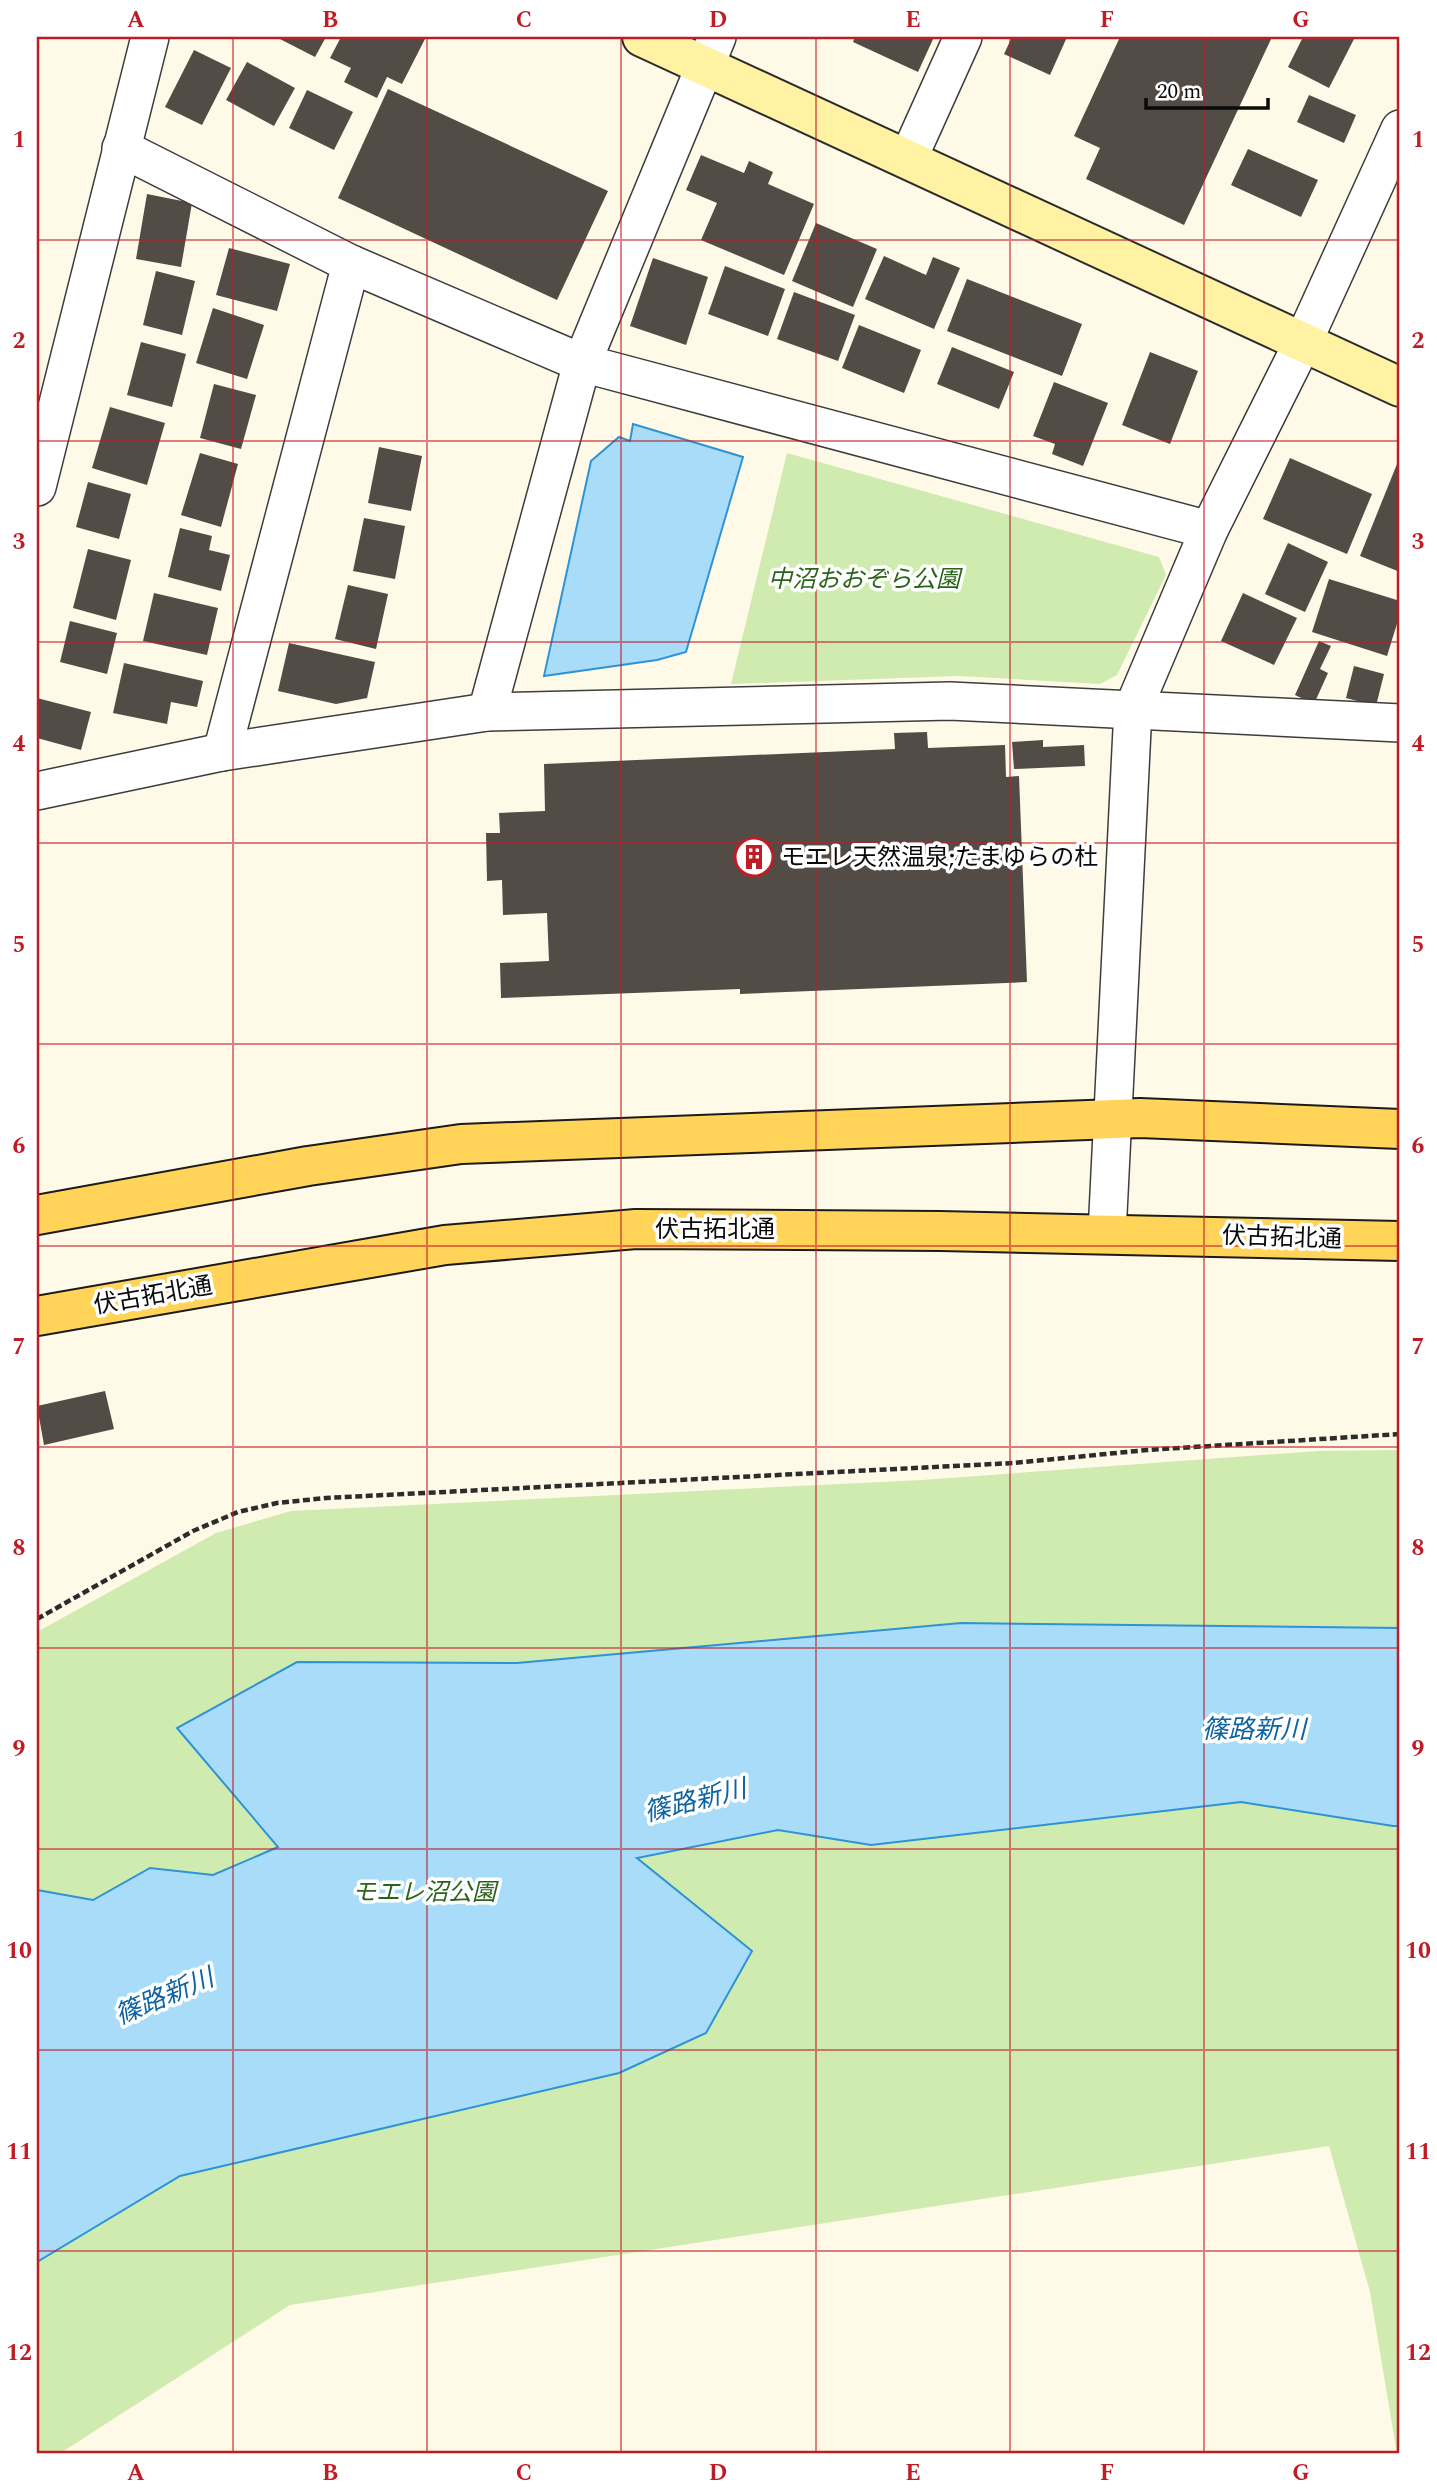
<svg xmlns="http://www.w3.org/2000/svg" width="1437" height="2491" font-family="Spectral,'Noto Sans JP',serif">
	<rect width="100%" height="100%" fill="#fffae8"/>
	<g fill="#cfebb0">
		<polygon points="787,453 1159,557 1166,575 1117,675 1100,684 959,676 731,684"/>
		<polygon points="1400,1450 1400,2454 1397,2454 1370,2292 1329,2146 290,2305 59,2454 37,2454 37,1632 216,1533 291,1511 922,1480 1318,1451"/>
	</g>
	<g fill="#a9dcf9" stroke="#2d93d4" stroke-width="2">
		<polygon points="633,424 743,457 686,652 657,660 544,676 591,461 619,437 630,441"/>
		<polygon points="961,1623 1400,1628 1400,1826 1393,1826 1241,1802 871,1845 778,1830 637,1858 752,1951 706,2033 619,2073 180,2176 37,2262 37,1890 93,1900 150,1868 213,1875 278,1847 177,1728 297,1662 517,1663"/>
	</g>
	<g fill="#534b46">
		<polygon points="276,37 326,37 315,57"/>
		<polygon points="341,37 426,37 402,84 387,77 377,98 344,82 351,68 330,58"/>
		<polygon points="855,37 934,37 918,72 853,42"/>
		<polygon points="1012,37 1067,37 1050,75 1004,54"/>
		<polygon points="1120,37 1272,37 1184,225 1086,179 1100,148 1074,136"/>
		<polygon points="1303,37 1349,37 1354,39 1329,88 1288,67"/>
		<polygon points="194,50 231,68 202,125 165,107"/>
		<polygon points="247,62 295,88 274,126 226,100"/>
		<polygon points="388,89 608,191 557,300 338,198"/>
		<polygon points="307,90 353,112 334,150 289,128"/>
		<polygon points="1309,95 1356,115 1344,143 1297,122"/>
		<polygon points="1248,149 1318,180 1301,217 1231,185"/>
		<polygon points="701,155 744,173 749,161 773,172 768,184 814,204 784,275 701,240 717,203 686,190"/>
		<polygon points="147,194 192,203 181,267 136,259"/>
		<polygon points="816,223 877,249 853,307 792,281"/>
		<polygon points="229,248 290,264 277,311 216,295"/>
		<polygon points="884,256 926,275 933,257 960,268 934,329 865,299"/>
		<polygon points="653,258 708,277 686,345 630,326"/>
		<polygon points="725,266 785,289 768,336 708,314"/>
		<polygon points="156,271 195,281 182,335 143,325"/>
		<polygon points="967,279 1082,324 1062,376 947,331"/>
		<polygon points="794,292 855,315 838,361 777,339"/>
		<polygon points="213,308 264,325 247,379 196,363"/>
		<polygon points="859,325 921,350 904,393 842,368"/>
		<polygon points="141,342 186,354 172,407 127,395"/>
		<polygon points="952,347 1014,372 999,409 937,384"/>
		<polygon points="1150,352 1198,371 1170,444 1122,425"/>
		<polygon points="1054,382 1108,403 1083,466 1052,454 1055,444 1033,436"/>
		<polygon points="214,384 256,395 241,449 200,438"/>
		<polygon points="110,407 165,423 147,485 92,468"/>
		<polygon points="379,447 422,456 411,511 368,503"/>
		<polygon points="200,453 238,464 221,527 181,515"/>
		<polygon points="1290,458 1372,494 1347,554 1263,519"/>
		<polygon points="1397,464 1400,465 1400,572 1360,556"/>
		<polygon points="88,482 131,494 119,539 76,527"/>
		<polygon points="364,518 405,526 395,579 353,571"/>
		<polygon points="180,528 212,536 209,550 230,555 221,591 168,577"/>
		<polygon points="1288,543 1328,562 1305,612 1265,594"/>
		<polygon points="88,549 131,560 116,620 73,608"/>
		<polygon points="1329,579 1400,601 1400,614 1387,656 1312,632"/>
		<polygon points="348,585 388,594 376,649 335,639"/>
		<polygon points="154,593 218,608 207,655 143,641"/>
		<polygon points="1243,593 1297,618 1274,665 1221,641"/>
		<polygon points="70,621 117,633 107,674 60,662"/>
		<polygon points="1319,641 1331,646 1320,669 1328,673 1314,704 1295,695"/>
		<polygon points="289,643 375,662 367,698 336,704 278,691"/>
		<polygon points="124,663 203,681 197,707 171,702 167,724 113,713"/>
		<polygon points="1354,666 1384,674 1376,706 1346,698"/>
		<polygon points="37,698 91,712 81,750 37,738"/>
		<polygon points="927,732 928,748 1005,745 1006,777 1019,776 1027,982 740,994 740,989 501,998 500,963 549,961 547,913 503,915 502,880 487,881 486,833 500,833 499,813 545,811 544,764 895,749 894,733"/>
		<polygon points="1043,740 1043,747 1084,745 1085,766 1014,769 1012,742"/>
		<polygon points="105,1391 114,1429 44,1445 37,1406"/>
	</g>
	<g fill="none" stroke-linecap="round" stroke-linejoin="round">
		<defs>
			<g id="street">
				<polyline points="121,148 351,264 582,363 1209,530"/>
				<polyline points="908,159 963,37"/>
				<polyline points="37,487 150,37"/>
				<polyline points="487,712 582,363 717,37"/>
				<polyline points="222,752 351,264"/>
				<polyline points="37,791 222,752 487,712 950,701 1400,723"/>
				<polyline points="1107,1234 1133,709 1209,530 1303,342 1400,129"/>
			</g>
			<polyline id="secondary" points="642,37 1400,387"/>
			<g id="primary">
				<polyline points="37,1215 308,1166 461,1144 1140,1118 1400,1129"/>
				<polyline points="37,1316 445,1245 636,1229 940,1231 1400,1241"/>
			</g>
		</defs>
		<use href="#street" stroke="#3d3d3d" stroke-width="40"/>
		<use href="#secondary" stroke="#2c2c2c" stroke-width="42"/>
		<use href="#primary" stroke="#1b1b1b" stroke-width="42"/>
		<polyline stroke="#2c2c2c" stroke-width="4.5" stroke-dasharray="7 3.5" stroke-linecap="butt" points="37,1619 193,1531 238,1512 277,1503 326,1498 1013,1463 1147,1450 1400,1434"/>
		<use href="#street" stroke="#fff" stroke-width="37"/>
		<use href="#secondary" stroke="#fff3a3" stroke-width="38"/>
		<use href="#primary" stroke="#ffd458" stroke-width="38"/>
	</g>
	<path fill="none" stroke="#c01c26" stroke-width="2" stroke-opacity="0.55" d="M233,37V2454M427,37V2454M621,37V2454M816,37V2454M1010,37V2454M1204,37V2454M37,240H1400M37,441H1400M37,642H1400M37,843H1400M37,1044H1400M37,1246H1400M37,1447H1400M37,1648H1400M37,1849H1400M37,2050H1400M37,2251H1400"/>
	<defs>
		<symbol id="building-ring" viewBox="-11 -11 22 22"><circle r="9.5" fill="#fff" stroke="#c01c26" stroke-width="1.5"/><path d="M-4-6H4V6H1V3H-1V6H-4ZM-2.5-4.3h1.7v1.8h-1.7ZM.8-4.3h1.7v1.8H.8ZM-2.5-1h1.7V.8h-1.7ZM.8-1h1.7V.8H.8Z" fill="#c01c26"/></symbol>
	</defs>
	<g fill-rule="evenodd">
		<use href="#building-ring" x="732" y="835" width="44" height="44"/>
	</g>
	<g text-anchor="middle" stroke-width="7" stroke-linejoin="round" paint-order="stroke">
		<g font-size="24" font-style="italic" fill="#296419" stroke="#fff">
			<text x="864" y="587">中沼おおぞら公園</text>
			<text x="424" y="1900">モエレ沼公園</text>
		</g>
		<g font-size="24" fill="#0a0a0a" stroke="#fff" text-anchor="start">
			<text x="781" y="865">モエレ天然温泉;たまゆらの杜</text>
		</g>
		<g font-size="24" fill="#0a0a0a" stroke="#fff">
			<text x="715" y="1237">伏古拓北通</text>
			<text transform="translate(1282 1237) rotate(2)" y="8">伏古拓北通</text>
			<text transform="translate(153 1295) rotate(-10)" y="8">伏古拓北通</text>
		</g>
		<g font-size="26" font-style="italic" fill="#0f63a1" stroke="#fff">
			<text x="1254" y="1738">篠路新川</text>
			<text transform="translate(695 1800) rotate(-14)" y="9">篠路新川</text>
			<text transform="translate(164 1996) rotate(-23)" y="9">篠路新川</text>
		</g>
	</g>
	<rect width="1437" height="2491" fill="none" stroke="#ffffff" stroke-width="77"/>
	<path d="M1146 98v10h122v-10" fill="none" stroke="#0a0a0a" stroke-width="3.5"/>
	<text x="1157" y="98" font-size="21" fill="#0a0a0a" stroke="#ffffff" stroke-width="5" paint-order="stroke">20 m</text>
	<rect x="38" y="38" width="1360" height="2414" fill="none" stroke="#c01c26" stroke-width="2.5"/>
	<g font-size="23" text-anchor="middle" font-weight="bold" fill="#c01c26">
		<text x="136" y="27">A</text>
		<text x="330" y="27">B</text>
		<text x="524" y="27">C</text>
		<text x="718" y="27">D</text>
		<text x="913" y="27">E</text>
		<text x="1107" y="27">F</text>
		<text x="1301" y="27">G</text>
		<text x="19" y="147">1</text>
		<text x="1418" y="147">1</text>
		<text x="19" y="348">2</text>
		<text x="1418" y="348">2</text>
		<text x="19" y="549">3</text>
		<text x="1418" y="549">3</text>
		<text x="19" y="751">4</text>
		<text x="1418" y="751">4</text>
		<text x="19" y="952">5</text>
		<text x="1418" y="952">5</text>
		<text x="19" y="1153">6</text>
		<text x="1418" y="1153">6</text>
		<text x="19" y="1354">7</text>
		<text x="1418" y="1354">7</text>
		<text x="19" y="1555">8</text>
		<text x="1418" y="1555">8</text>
		<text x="19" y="1756">9</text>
		<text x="1418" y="1756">9</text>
		<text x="19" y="1958">10</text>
		<text x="1418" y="1958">10</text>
		<text x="19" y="2159">11</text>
		<text x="1418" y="2159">11</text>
		<text x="19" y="2360">12</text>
		<text x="1418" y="2360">12</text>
		<text x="136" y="2480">A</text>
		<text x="330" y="2480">B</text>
		<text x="524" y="2480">C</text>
		<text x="718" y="2480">D</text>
		<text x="913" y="2480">E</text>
		<text x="1107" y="2480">F</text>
		<text x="1301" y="2480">G</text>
	</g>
</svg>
